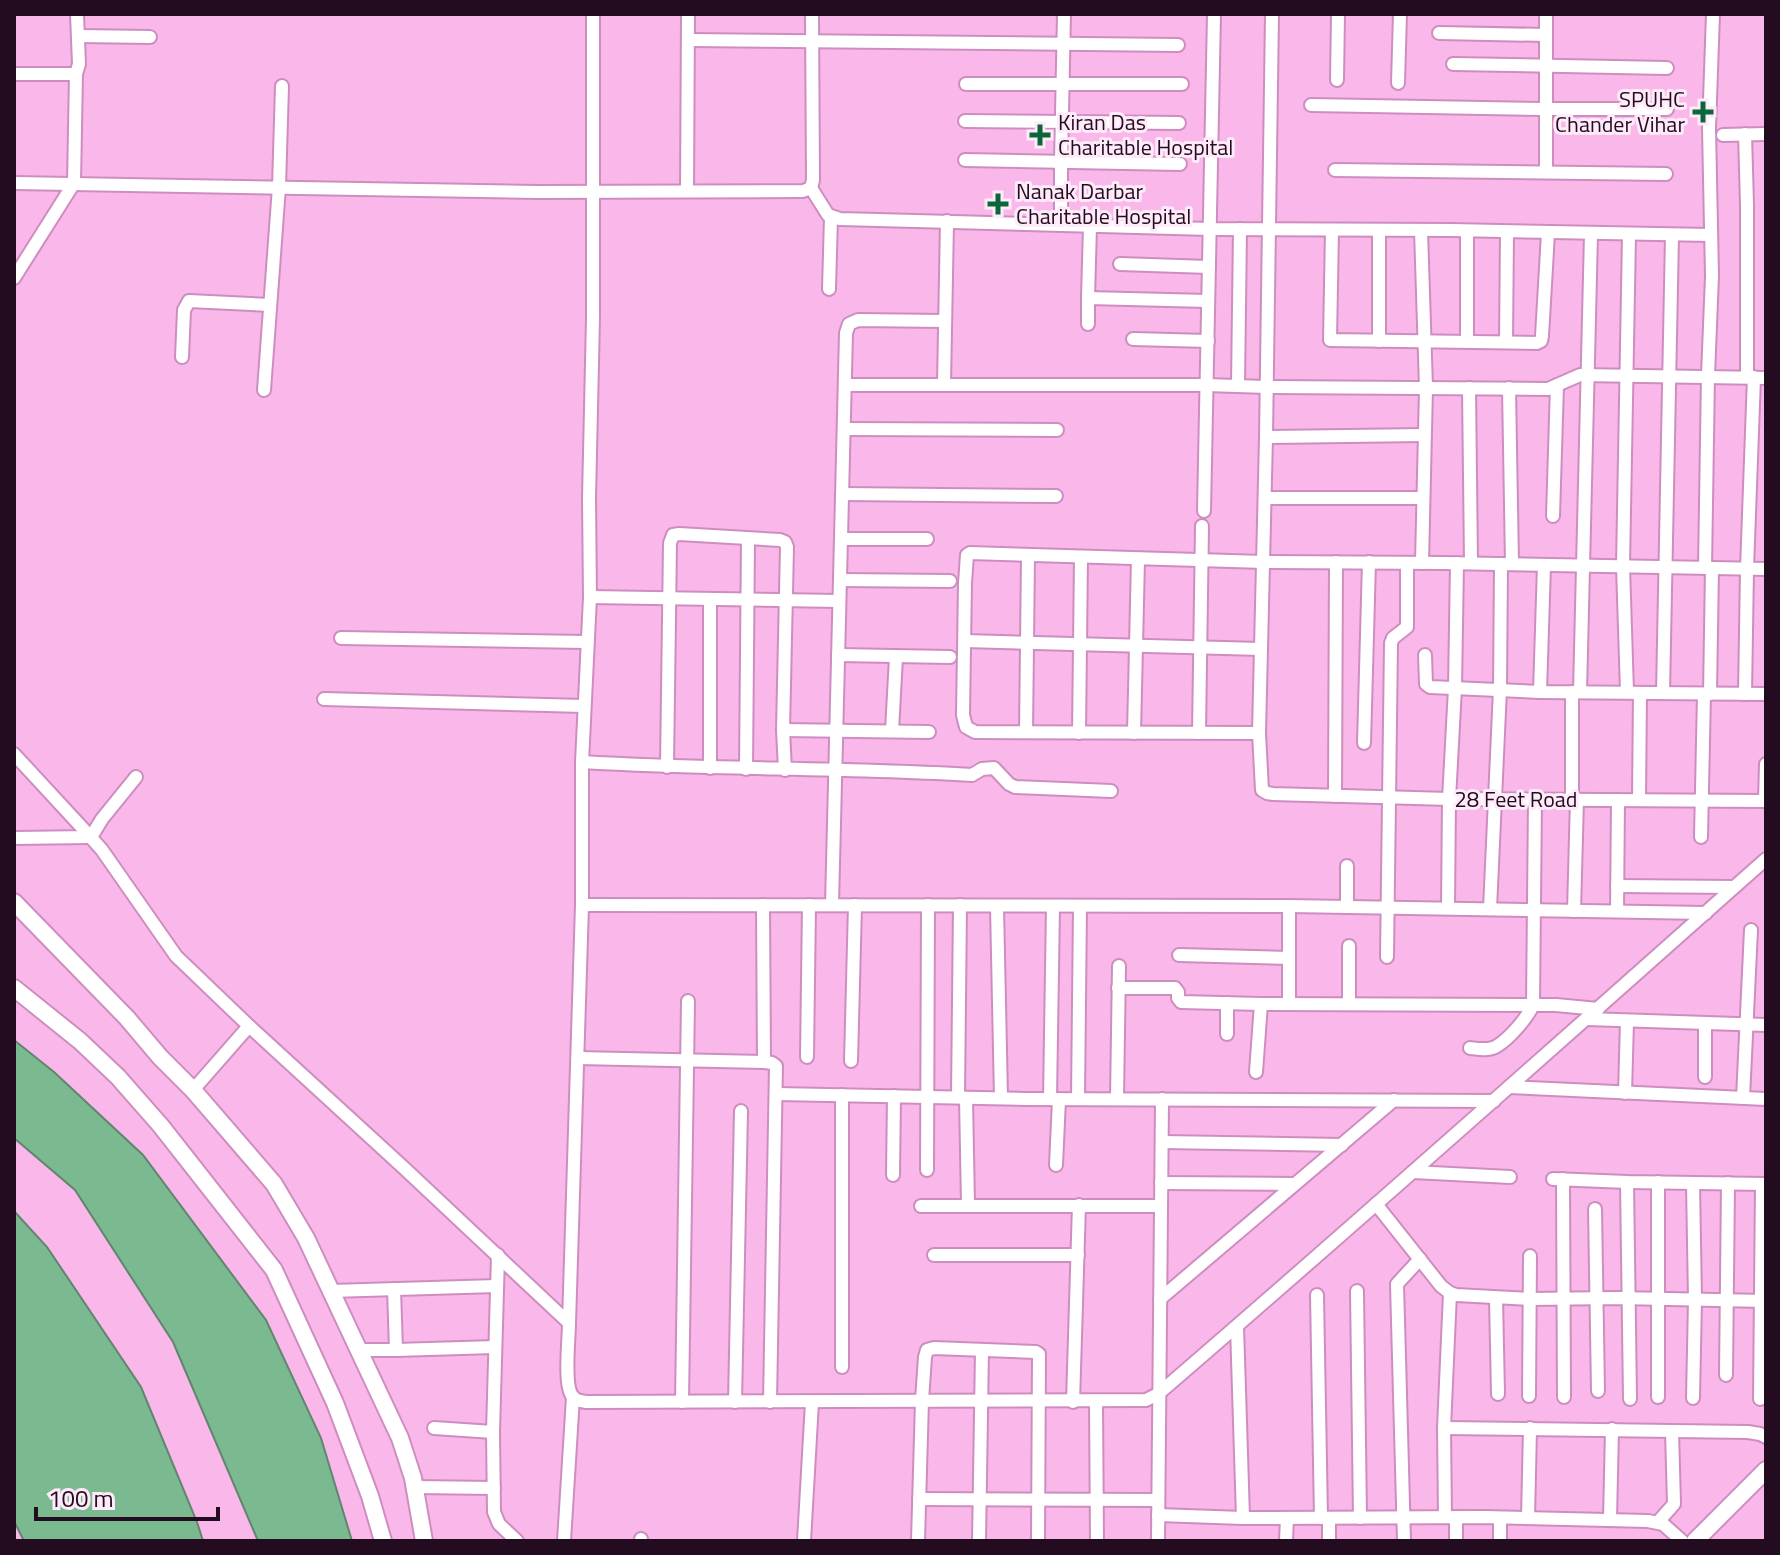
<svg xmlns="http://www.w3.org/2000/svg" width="1780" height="1555" font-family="'Titillium Web',sans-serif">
	<rect width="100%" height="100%" fill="#fab8ea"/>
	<g fill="#7bb990" stroke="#61856e" stroke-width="2">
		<polygon points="14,1040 54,1072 143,1155 266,1320 321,1438 352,1541 258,1541 173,1342 75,1190 14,1138"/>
		<polygon points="14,1211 47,1247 141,1387 197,1522 203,1541 24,1541 14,1521"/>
	</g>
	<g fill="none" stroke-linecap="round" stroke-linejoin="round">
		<defs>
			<g id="street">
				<path d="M593,14V318L589,498L590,597L582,762V905L569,1323C569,1339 564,1381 571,1394C574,1400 579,1401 586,1402L1146,1400L1158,1394C1363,1218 1564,1038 1766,859"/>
				<polyline points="1272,14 1266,437 1259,733 1262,790 1267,793 1273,794 1449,799 1766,801"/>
				<polyline points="1546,14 1546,172"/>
				<polyline points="1439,33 1546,35"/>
				<polyline points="78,36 150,37"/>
				<polyline points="688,40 1178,45"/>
				<polyline points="1453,64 1667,68"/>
				<polyline points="14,74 76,74 79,64 77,14"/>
				<polyline points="1337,80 1338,14"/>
				<polyline points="1398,83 1400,14"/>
				<polyline points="966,84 1182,84"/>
				<polyline points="1311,105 1542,109 1667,109"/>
				<polyline points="965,121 1179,123"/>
				<polyline points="1745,134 1747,205 1747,377"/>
				<polyline points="1723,135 1766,134"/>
				<polyline points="965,160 1180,164"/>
				<polyline points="1335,170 1666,174"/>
				<polyline points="14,183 537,192 803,191 811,188 813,180 812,14"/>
				<polyline points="811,188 828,215 840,219 1210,229 1451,230 1711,235"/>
				<polyline points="687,191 688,14"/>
				<polyline points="1061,225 1061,162 1064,14"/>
				<polyline points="1332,230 1330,340 1537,343 1541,341 1542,336 1548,233"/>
				<polyline points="1421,230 1426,388 1422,563"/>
				<polyline points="1379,231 1379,341"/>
				<polyline points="1467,231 1467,341"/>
				<polyline points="1120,264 1209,267"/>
				<polyline points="14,278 74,183 76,74"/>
				<polyline points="829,289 831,217"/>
				<polyline points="1088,298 1090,226"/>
				<polyline points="1088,324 1088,298 1208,301"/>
				<polyline points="1133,339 1208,341"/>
				<polyline points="1506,342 1507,232"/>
				<polyline points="182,357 184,310 189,301 270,305"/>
				<polyline points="845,385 1207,385 1266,387 1548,389 1580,375 1766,378"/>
				<polyline points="944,385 947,221"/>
				<polyline points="1238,386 1240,229"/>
				<polyline points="1469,388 1471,563"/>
				<polyline points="1509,388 1512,564"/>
				<polyline points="264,390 279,187 282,86"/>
				<polyline points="844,429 1057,430"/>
				<polyline points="1266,437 1424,435"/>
				<polyline points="842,494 1056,496"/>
				<polyline points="1265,498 1423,498"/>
				<polyline points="1204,511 1214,14"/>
				<polyline points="1553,516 1557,385"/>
				<polyline points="841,539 927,539"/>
				<polyline points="1705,568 1708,375 1712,276 1709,128 1713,14"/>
				<polyline points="840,580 950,581"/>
				<polyline points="590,597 839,601"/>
				<polyline points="710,599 710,768"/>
				<polyline points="341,638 586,642"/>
				<polyline points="965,641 1261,649"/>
				<polyline points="838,655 950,657"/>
				<polyline points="1425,655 1426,684 1430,687 1540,692 1766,694"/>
				<polyline points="1540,692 1544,565"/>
				<polyline points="1580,692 1591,234"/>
				<polyline points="1627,692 1623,566 1629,235"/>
				<polyline points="1663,693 1672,235"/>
				<polyline points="1710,694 1712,568"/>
				<polyline points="1745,694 1747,569 1754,377"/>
				<polyline points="324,699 584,706"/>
				<polyline points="783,730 929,732"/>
				<polyline points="892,731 896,657"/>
				<polyline points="1026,732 1028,556"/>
				<polyline points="1079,733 1081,557"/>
				<polyline points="1134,733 1138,559"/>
				<polyline points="1199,733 1202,526"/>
				<polyline points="1259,733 975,732 966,727 963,715 965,583 967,555 970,553 1264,562 1444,563 1766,569"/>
				<polyline points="1364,743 1369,562"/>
				<polyline points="14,754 87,833 102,850 176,956 249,1026 193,1090"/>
				<path d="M582,762C712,770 842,767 972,775L982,769L994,768L1009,784L1015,787L1111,791"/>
				<polyline points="667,767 670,543 673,535 679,534 780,540 785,542 787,547 783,730 785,770"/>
				<polyline points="746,769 748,539"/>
				<polyline points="1335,796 1336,562"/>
				<polyline points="1572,799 1572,692"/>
				<polyline points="1639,800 1640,693"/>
				<polyline points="1765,801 1766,764"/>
				<polyline points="1701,837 1704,694"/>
				<polyline points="14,838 91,837 102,819 136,777"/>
				<polyline points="1617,886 1734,887"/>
				<polyline points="582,905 1289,906 1706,913"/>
				<polyline points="763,905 764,1062"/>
				<polyline points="832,905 846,333 849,324 858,320 945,321"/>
				<polyline points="997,906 1001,1098"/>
				<polyline points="1289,906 1289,1003"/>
				<polyline points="1347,907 1347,866"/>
				<polyline points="1448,908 1449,799 1455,688 1457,563"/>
				<polyline points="1490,909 1500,689 1501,564"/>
				<polyline points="1574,911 1577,799"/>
				<polyline points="1617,911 1618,800"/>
				<polyline points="1179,955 1289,958"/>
				<polyline points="1387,957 1391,643 1393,638 1407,627 1407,563"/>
				<polyline points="1118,988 1175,988 1178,992 1178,998 1181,1002 1261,1004 1556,1005 1598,1009"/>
				<polyline points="1349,1004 1349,946"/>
				<polyline points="1587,1019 1766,1025"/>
				<polyline points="249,1026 404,1168 569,1323"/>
				<polyline points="1227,1034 1227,1003"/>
				<path d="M1470,1048C1479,1049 1489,1051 1497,1046C1510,1038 1527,1018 1533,1005L1535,799"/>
				<polyline points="807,1057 809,905"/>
				<polyline points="578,1058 764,1062 772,1063 776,1066 770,1402"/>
				<polyline points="851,1061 855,905"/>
				<polyline points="1256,1072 1261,1004"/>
				<polyline points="1705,1077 1705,1023"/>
				<polyline points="1509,1087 1766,1099"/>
				<polyline points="1625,1093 1627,1021"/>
				<polyline points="777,1094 1025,1099 1494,1101"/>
				<polyline points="842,1095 842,1367"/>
				<polyline points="958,1097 960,905"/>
				<polyline points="966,1098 968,1205"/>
				<polyline points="1743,1098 1751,930"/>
				<polyline points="1050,1099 1053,906"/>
				<polyline points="1078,1099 1080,906"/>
				<polyline points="1117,1099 1119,966"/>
				<polyline points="1162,1142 1342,1145"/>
				<polyline points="1056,1165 1059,1099"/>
				<polyline points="927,1170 928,905"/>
				<polyline points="1413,1172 1510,1177"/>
				<polyline points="893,1175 894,1096"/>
				<polyline points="1553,1179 1627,1182 1766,1184"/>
				<polyline points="1563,1179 1564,1397"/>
				<polyline points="1627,1182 1630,1399"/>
				<polyline points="1161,1183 1295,1184"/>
				<polyline points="1693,1183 1695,1300 1693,1398"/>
				<polyline points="1376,1204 1441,1286 1450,1293 1456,1295 1529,1299 1619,1298 1766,1301"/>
				<polyline points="921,1206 1161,1206"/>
				<polyline points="1595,1209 1598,1391"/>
				<polyline points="498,1255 493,1432 494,1512 499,1524 517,1541"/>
				<polyline points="934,1255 1078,1255"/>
				<polyline points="331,1291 497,1286"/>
				<polyline points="1357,1291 1360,1518"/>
				<polyline points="1317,1295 1321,1518"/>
				<polyline points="1496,1298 1498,1394"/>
				<polyline points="1160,1299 1394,1100"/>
				<polyline points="1237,1326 1243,1518"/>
				<polyline points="359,1350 396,1350 394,1289"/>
				<polyline points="396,1350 495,1347"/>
				<polyline points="1726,1375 1728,1183"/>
				<polyline points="1529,1396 1530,1256"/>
				<polyline points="1658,1397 1658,1182"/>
				<polyline points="1760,1399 1762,1184"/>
				<polyline points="682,1402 688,1001"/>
				<polyline points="735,1402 741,1111"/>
				<polyline points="1073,1402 1079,1205"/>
				<polyline points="1096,1402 1097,1541"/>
				<polyline points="434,1428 493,1432"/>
				<polyline points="1444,1428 1748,1432 1760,1434 1766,1437"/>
				<polyline points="415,1487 494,1488"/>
				<polyline points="919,1499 1158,1500"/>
				<polyline points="1158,1515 1243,1518 1484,1517 1648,1521 1663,1524 1682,1541"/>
				<polyline points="1445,1517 1444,1428 1450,1293"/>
				<polyline points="1528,1518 1530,1428"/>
				<polyline points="1610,1520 1612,1429"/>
				<polyline points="1658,1522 1674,1504 1672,1431"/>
				<polyline points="564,1541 573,1397"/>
				<polyline points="641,1541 641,1539"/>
				<polyline points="804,1541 812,1402"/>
				<polyline points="918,1541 922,1400 925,1357 927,1350 934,1348 1036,1352 1039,1354 1038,1541"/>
				<polyline points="979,1541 982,1350"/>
				<polyline points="1158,1541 1162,1099"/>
				<polyline points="1286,1541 1287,1518"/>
				<polyline points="1329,1541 1329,1518"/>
				<polyline points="1404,1541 1397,1284 1420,1259"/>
				<polyline points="1456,1541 1456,1517"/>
				<polyline points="1500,1541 1500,1518"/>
			</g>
			<g id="secondary">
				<polyline points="14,902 127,1018 160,1057 193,1090 274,1184 306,1238 400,1438 413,1478 424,1541"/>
				<polyline points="14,988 80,1041 118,1077 161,1126 274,1270 335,1403 370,1496 383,1541"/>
				<polyline points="1695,1541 1766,1470"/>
			</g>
		</defs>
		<use href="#street" stroke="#cd8ebf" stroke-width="16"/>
		<use href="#secondary" stroke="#cd8ebf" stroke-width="20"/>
		<use href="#street" stroke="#fff" stroke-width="12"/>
		<use href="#secondary" stroke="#fff" stroke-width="16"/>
	</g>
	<g fill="#0a673a" stroke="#feeaf9" stroke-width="3">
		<path d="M1699 100h8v8h8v8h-8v8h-8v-8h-8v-8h8z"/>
		<path d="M1036 123h8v8h8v8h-8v8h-8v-8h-8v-8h8z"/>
		<path d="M994 192h8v8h8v8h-8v8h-8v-8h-8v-8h8z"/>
	</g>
	<g text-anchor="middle" stroke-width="6" stroke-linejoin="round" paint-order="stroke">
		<g font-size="22" fill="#230c1f" stroke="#feeaf9" text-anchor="start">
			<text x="1685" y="107" text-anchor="end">SPUHC<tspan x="1685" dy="25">Chander Vihar</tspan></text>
			<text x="1058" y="130">Kiran Das<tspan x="1058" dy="25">Charitable Hospital</tspan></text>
			<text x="1016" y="199">Nanak Darbar<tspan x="1016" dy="25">Charitable Hospital</tspan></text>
		</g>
		<g font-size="22" fill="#230c1f" stroke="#feeaf9">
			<text x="1516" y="807">28 Feet Road</text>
		</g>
	</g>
	<rect width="1780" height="1555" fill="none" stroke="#230c1f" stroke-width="32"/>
	<path d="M36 1507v12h182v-12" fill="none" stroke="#230c1f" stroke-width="4"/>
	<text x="48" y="1507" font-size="24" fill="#230c1f" stroke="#feeaf9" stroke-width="6" paint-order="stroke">100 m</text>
</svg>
